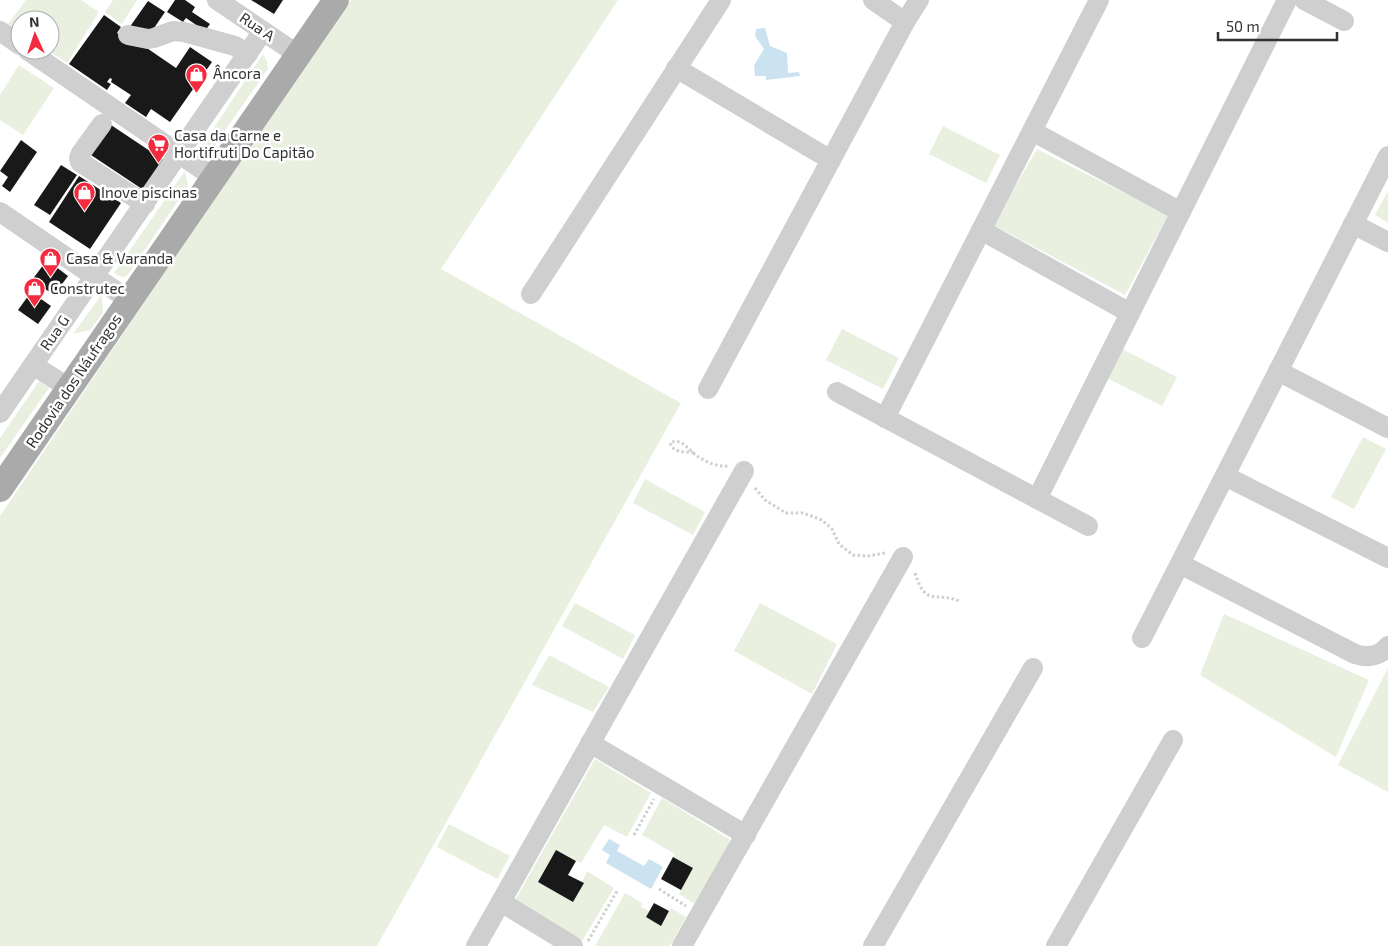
<svg xmlns="http://www.w3.org/2000/svg" width="1388" height="946" font-family="'Exo 2',sans-serif">
	<rect width="100%" height="100%" fill="#fff"/>
	<g fill="#e9f0e0">
		<polygon points="26,0 81,0 99,12 67,63 48,50 50,50 50,20 20,20 20,32 8,24"/>
		<polygon points="113,0 137,0 122,24 105,12"/>
		<polygon points="351,0 618,0 441,269 681,403 377,946 0,946 0,516 291,85"/>
		<polygon points="263,54 267,62 268,69 214,146 211,151 199,150"/>
		<polygon points="19,65 54,88 23,135 0,120 0,95"/>
		<polygon points="943,126 1000,155 986,183 929,154"/>
		<polygon points="1037,149 1168,215 1125,295 993,225"/>
		<path d="M185,171L188,186L127,276C122,278 119,276 114,273Z"/>
		<polygon points="1388,191 1388,223 1375,215"/>
		<polygon points="102,294 103,313 90,330 73,334"/>
		<polygon points="842,329 899,358 883,389 826,360"/>
		<polygon points="1120,348 1177,377 1162,406 1105,377"/>
		<polygon points="39,381 49,388 0,458 0,438"/>
		<polygon points="1363,437 1386,449 1354,509 1331,497"/>
		<polygon points="645,479 705,512 693,535 633,503"/>
		<polygon points="575,603 635,635 623,659 562,626"/>
		<polygon points="760,603 837,644 812,694 734,651"/>
		<polygon points="1224,614 1369,680 1336,757 1200,675"/>
		<polygon points="549,655 609,687 593,712 532,685"/>
		<polygon points="1388,668 1388,792 1338,765"/>
		<polygon points="595,759 651,793 627,837 604,825 581,863 556,850 538,882 573,902 587,871 614,888 582,941 514,902"/>
		<polygon points="662,798 729,839 729,845 695,904 679,894 693,868 673,857 675,854 642,835"/>
		<polygon points="449,824 510,856 497,879 437,847"/>
		<polygon points="625,893 642,903 641,907 649,911 646,917 660,925 671,908 686,917 670,946 595,946"/>
	</g>
	<g fill="#cbe3f0">
		<polygon points="765,28 770,46 787,53 788,73 799,72 800,76 766,80 766,76 755,76 754,65 764,49 755,36 756,29"/>
		<polygon points="609,839 620,845 617,851 644,866 649,859 663,867 651,889 606,863 610,855 602,850"/>
	</g>
	<g fill="#191919">
		<polygon points="175,0 185,0 195,7 192,12 210,24 205,31 186,18 183,22 167,12"/>
		<polygon points="251,0 283,0 274,14"/>
		<polygon points="148,1 165,12 152,31 129,28"/>
		<polygon points="104,15 121,27 117,33 136,46 138,42 176,68 190,47 212,62 170,122 151,109 146,117 125,103 131,95 111,82 112,79 110,78 107,82 111,84 107,90 69,64"/>
		<polygon points="111,125 165,161 145,191 91,155"/>
		<polygon points="21,140 37,152 10,192 2,186 8,177 0,171"/>
		<polygon points="61,165 77,175 50,215 34,205"/>
		<polygon points="79,176 121,203 90,249 49,222"/>
		<polygon points="47,260 68,276 54,295 32,280"/>
		<polygon points="31,292 51,306 38,324 18,310"/>
		<polygon points="556,850 576,861 568,875 584,883 573,902 538,882"/>
		<polygon points="673,857 693,868 681,890 661,879"/>
		<polygon points="654,903 669,911 661,926 646,917"/>
	</g>
	<g fill="none" stroke-linecap="round" stroke-linejoin="round">
		<g stroke="#cfcfcf" stroke-width="3" stroke-dasharray="2.5 2.5" stroke-linecap="butt">
			<path d="M694,453C684,451 673,453 670,443C682,437 688,450 697,456C706,462 717,467 728,466"/>
			<polyline points="755,488 765,500 786,513 803,513 822,520 832,529 839,544 853,555 868,556 885,553"/>
			<path d="M915,573C926,609 937,590 961,602"/>
			<polyline points="634,835 654,799"/>
			<polyline points="659,889 686,906"/>
			<polyline points="588,941 617,891"/>
		</g>
		<g stroke="#cfcfcf" stroke-width="20">
			<polyline points="217,0 297,54"/>
			<polyline points="873,0 905,22"/>
			<polyline points="1304,0 1344,21"/>
			<polyline points="0,31 20,45"/>
			<polyline points="128,35 148,39 154,38 173,31 184,32 235,46 248,54"/>
			<polyline points="27,50 213,177"/>
			<polyline points="676,68 831,160"/>
			<polyline points="102,124 81,153 79,158 80,162 145,204"/>
			<polyline points="1032,131 1181,212"/>
			<polyline points="0,212 129,300"/>
			<polyline points="1353,224 1388,242"/>
			<polyline points="981,230 1130,313"/>
			<polyline points="531,294 721,0"/>
			<polyline points="33,365 69,388"/>
			<polyline points="1278,371 1388,428"/>
			<polyline points="708,389 905,22 919,0"/>
			<polyline points="837,392 1088,526"/>
			<polyline points="0,413 263,31"/>
			<polyline points="885,418 1099,0"/>
			<polyline points="1225,476 1388,558"/>
			<polyline points="1037,499 1287,0"/>
			<path d="M1180,564L1355,654C1367,658 1379,657 1388,646"/>
			<polyline points="1142,638 1388,156"/>
			<polyline points="590,743 746,835"/>
			<polyline points="501,902 573,946"/>
			<polyline points="476,946 744,471"/>
			<polyline points="682,946 903,557"/>
			<polyline points="873,946 1033,668"/>
			<polyline points="1056,946 1173,740"/>
		</g>
		<polyline stroke="#aaa" stroke-width="26" points="0,489 336,0"/>
	</g>
	<defs>
		<symbol id="shop-pin" viewBox="-11 -11 22 30"><path d="M0 17L-7.5 6A9.5 9.5 0 1 1 7.5 6Z" fill="#f42a3f" stroke="#fff"/><path d="M-5-2.5h2.3a2.7 3.5 0 0 1 5.4 0H5L5.5 6h-11ZM-1.5-2.5h3a1.5 2.3 0 0 0-3 0Z" fill="#fff"/></symbol>
		<symbol id="supermarket-pin" viewBox="-11 -11 22 30"><path d="M0 17L-7.5 6A9.5 9.5 0 1 1 7.5 6Z" fill="#f42a3f" stroke="#fff"/><path d="M-6-5.5h2.5l.6 2H6L4.5 2H-2.5L-4.4-4H-6ZM-1.5 3.2a1.3 1.3 0 1 0 .1 0ZM3 3.2a1.3 1.3 0 1 0 .1 0Z" fill="#fff"/></symbol>
	</defs>
	<g fill-rule="evenodd">
		<use href="#shop-pin" x="184" y="62" width="25" height="34"/>
		<use href="#supermarket-pin" x="146" y="132" width="25" height="34"/>
		<use href="#shop-pin" x="72" y="180" width="25" height="34"/>
		<use href="#shop-pin" x="38" y="246" width="25" height="34"/>
		<use href="#shop-pin" x="22" y="276" width="25" height="34"/>
	</g>
	<g text-anchor="middle" stroke-width="5" stroke-linejoin="round" paint-order="stroke">
		<g font-size="15" fill="#323232" stroke="#fff">
			<text transform="translate(257 27) rotate(34)" y="5">Rua A</text>
			<text transform="translate(55 333) rotate(-55)" y="5">Rua G</text>
			<text transform="translate(74 381) rotate(-56)" y="5">Rodovia dos Náufragos</text>
		</g>
		<g font-size="15" fill="#323232" stroke="#fff" text-anchor="start">
			<text x="213" y="79">Âncora</text>
			<text x="174" y="141">Casa da Carne e<tspan x="174" dy="17">Hortifruti Do Capitão</tspan></text>
			<text x="101" y="198">Inove piscinas</text>
			<text x="66" y="264">Casa &amp; Varanda</text>
			<text x="50" y="294">Construtec</text>
		</g>
	</g>
	<g transform="translate(35 35) rotate(357)"><circle r="24" fill="#ffffff" stroke="#adadad"/>
	<path d="M0-4L9 19L0 12L-9 19Z" fill="#f42a3f"/>
	<text y="-8" font-size="14" font-weight="bold" text-anchor="middle" fill="#323232">N</text>
	</g>
	<path d="M1218 32v8h119v-8" fill="none" stroke="#323232" stroke-width="2.5"/>
	<text x="1226" y="32" font-size="15" fill="#323232" stroke="#ffffff" stroke-width="4" paint-order="stroke">50 m</text>
</svg>
